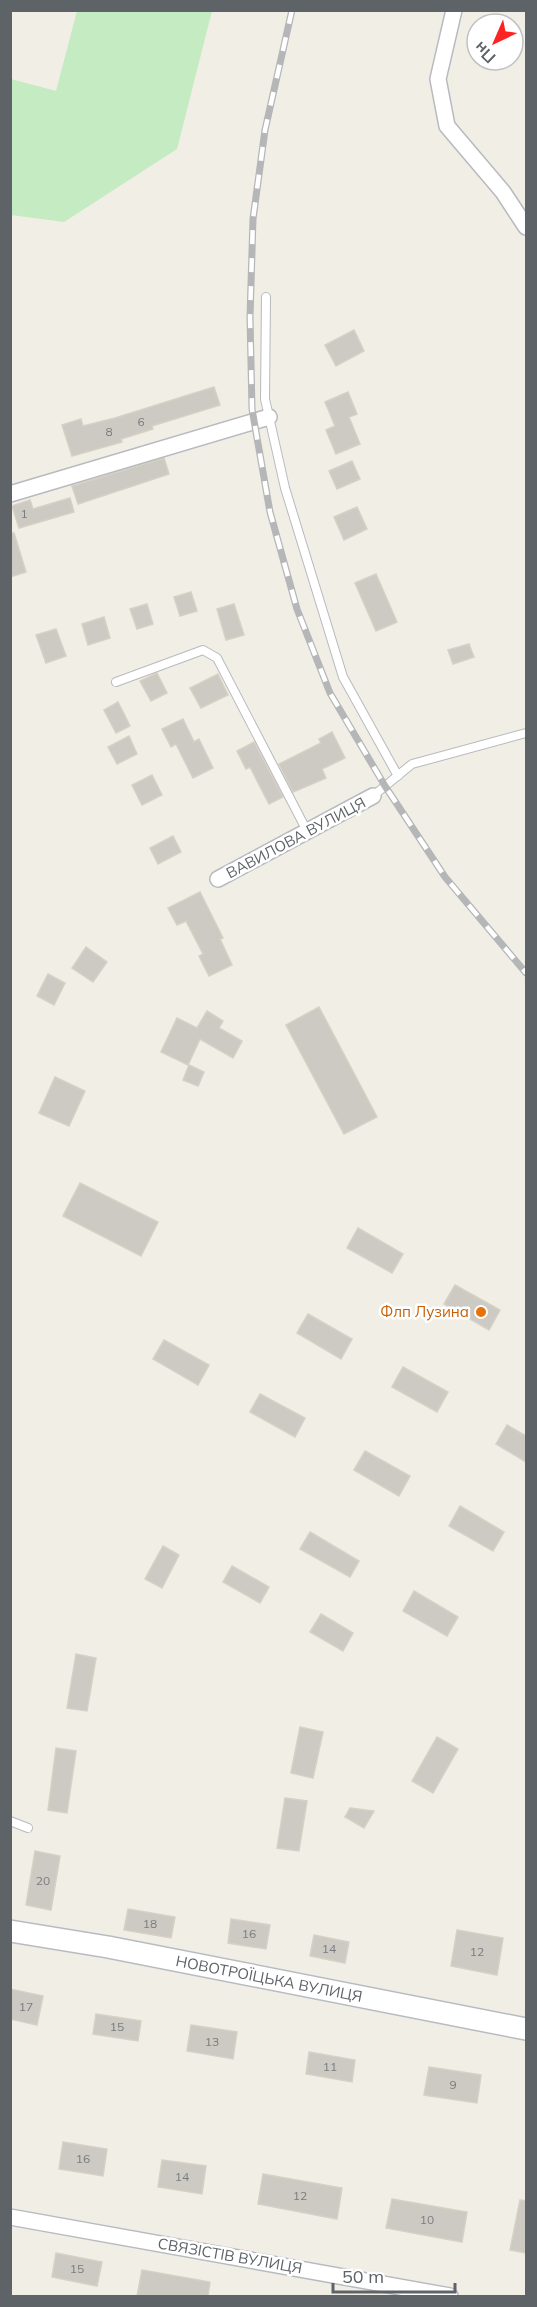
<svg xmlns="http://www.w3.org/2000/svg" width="537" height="2307" font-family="Mulish,sans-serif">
	<rect width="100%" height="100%" fill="#f1eee6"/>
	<polygon fill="#c4ebc1" points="77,11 212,11 177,149 64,222 11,215 11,79 56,91"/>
	<g fill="#cdc9c3" stroke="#d7d0c4" stroke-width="1.5">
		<polygon points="354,330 364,351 336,366 325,345"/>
		<polygon points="214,387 220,405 152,426 153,429 121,439 122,442 72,456 62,425 81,419 83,426 115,418"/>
		<polygon points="348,392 357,414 349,417 360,444 336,454 326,430 335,426 325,402"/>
		<polygon points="164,458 169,474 78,504 72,486"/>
		<polygon points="352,461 360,479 337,489 329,471"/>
		<polygon points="70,498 74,512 19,528 12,506 30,500 33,509"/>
		<polygon points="357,507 367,529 344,540 334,517"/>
		<polygon points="14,533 26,572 10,577 10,534"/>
		<polygon points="376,574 397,622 376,631 355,583"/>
		<polygon points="191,592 197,611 180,616 174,597"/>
		<polygon points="147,604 153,624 137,629 130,609"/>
		<polygon points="234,604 244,635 226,640 217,609"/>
		<polygon points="104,617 110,638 88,645 82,624"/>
		<polygon points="56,629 66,656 46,663 36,635"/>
		<polygon points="469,644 474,657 453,664 448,650"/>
		<polygon points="157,673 167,693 151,701 140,681"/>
		<polygon points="218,674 228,695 201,708 190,688"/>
		<polygon points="118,702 130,726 116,733 104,710"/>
		<polygon points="183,719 194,742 199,739 213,768 193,778 176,744 171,747 162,729"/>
		<polygon points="332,732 345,758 322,769 326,778 293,792 279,764 321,743 319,739"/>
		<polygon points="129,736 137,754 117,764 108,747"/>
		<polygon points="254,742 283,797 269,804 250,767 246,769 237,751"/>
		<polygon points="152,775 162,795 142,805 132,785"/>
		<polygon points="173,836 181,852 158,864 150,848"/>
		<polygon points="200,892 223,938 220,939 232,965 209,976 199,956 203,954 186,921 177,925 168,908"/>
		<polygon points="86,947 107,962 93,982 72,968"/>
		<polygon points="48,974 65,983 54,1005 37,996"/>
		<polygon points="319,1007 377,1117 344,1134 286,1025"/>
		<polygon points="207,1011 223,1021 219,1028 242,1041 233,1058 200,1039 188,1065 161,1052 177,1018 197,1028"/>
		<polygon points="189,1065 204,1072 198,1086 183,1080"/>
		<polygon points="55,1077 85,1091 69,1126 39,1113"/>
		<polygon points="80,1183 158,1222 141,1256 63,1216"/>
		<polygon points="358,1228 403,1254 392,1273 347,1248"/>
		<polygon points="455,1285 500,1310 489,1330 444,1304"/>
		<polygon points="308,1314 352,1339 341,1359 297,1333"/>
		<polygon points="164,1340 209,1365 198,1385 153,1359"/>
		<polygon points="403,1367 448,1392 437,1412 392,1387"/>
		<polygon points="260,1394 305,1418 295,1437 250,1412"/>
		<polygon points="507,1425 526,1436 526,1462 496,1444"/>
		<polygon points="365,1451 410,1476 399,1496 354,1470"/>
		<polygon points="460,1506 504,1532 493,1551 449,1526"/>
		<polygon points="310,1532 359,1561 350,1577 300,1549"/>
		<polygon points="163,1546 179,1555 162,1588 145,1579"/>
		<polygon points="232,1566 269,1587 260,1603 223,1582"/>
		<polygon points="414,1591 458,1617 447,1636 403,1611"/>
		<polygon points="321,1614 353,1633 343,1651 310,1632"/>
		<polygon points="76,1654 96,1658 87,1711 67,1708"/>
		<polygon points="300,1727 323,1732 313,1778 291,1773"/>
		<polygon points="437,1737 458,1749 433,1793 412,1781"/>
		<polygon points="56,1748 76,1751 67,1813 48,1810"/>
		<polygon points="285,1798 307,1801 299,1851 277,1848"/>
		<polygon points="350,1808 374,1811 364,1828 345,1817"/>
		<polygon points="35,1851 60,1856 51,1910 26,1905"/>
		<polygon points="128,1909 175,1917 171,1938 124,1930"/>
		<polygon points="231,1919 270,1925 266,1949 228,1943"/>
		<polygon points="457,1930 503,1938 497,1975 451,1966"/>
		<polygon points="314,1935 349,1942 345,1963 310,1956"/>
		<polygon points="10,1989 43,1996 37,2025 10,2019"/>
		<polygon points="96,2014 141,2021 138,2041 93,2034"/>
		<polygon points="191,2025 237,2032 233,2059 187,2051"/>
		<polygon points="309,2052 355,2060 352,2082 306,2074"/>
		<polygon points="429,2067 481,2075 477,2103 424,2095"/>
		<polygon points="63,2142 107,2149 103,2176 59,2169"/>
		<polygon points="162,2160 206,2166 202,2194 158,2187"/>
		<polygon points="263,2174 342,2188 337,2219 258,2204"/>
		<polygon points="392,2199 467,2212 462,2242 386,2228"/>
		<polygon points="520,2200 526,2201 526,2253 510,2250"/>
		<polygon points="56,2253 102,2262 97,2286 52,2277"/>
		<polygon points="142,2270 210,2282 208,2296 137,2296"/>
	</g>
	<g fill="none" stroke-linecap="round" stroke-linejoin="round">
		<defs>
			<g id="lane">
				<polyline points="266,297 265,399 285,488 343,677 398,776"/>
				<polyline points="116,682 203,650 217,658 307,831"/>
				<polyline points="373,796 412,764 526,733"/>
				<polyline points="10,1821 28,1828"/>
			</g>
			<g id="street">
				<polyline points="454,10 438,79 447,126 503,192 526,227"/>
				<polyline points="10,494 269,417"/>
				<polyline points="218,879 373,796"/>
				<polyline points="10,2217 450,2296"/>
			</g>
			<polyline id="secondary" points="10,1931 108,1947 526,2029"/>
		</defs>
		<use href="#lane" stroke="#b7babe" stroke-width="10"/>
		<use href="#street" stroke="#b7babe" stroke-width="18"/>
		<use href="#secondary" stroke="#b8bcc1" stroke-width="24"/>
		<use href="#lane" stroke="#fff" stroke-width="8"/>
		<use href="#street" stroke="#fff" stroke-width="15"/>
		<use href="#secondary" stroke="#fff" stroke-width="21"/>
		<defs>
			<polyline id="rail" points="292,10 265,130 253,219 250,317 252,409 270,512 297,609 330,693 385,786 445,877 526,973"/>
		</defs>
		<use href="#rail" stroke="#b5b6b7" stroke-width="7"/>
		<use href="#rail" stroke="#fff" stroke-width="4.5" stroke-dasharray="14" stroke-linecap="butt"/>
	</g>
	<circle fill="#e8710a" stroke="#fff" stroke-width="2" cx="481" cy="1312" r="6"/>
	<g text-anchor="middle" stroke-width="5" stroke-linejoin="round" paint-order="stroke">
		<g font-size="12" fill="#7a7c7f">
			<text x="141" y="426">6</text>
			<text x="109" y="436">8</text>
			<text x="24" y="518">1</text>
			<text x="43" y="1885">20</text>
			<text x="150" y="1928">18</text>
			<text x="249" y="1938">16</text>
			<text x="329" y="1953">14</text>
			<text x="477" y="1956">12</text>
			<text x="26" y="2011">17</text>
			<text x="117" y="2031">15</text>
			<text x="212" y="2046">13</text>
			<text x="330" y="2071">11</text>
			<text x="453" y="2089">9</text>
			<text x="83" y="2163">16</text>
			<text x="182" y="2181">14</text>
			<text x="300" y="2200">12</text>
			<text x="427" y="2224">10</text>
			<text x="77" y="2273">15</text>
		</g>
		<g font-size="15" fill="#5e6368" stroke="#fff">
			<text transform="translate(296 838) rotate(-28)" y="5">ВАВИЛОВА ВУЛИЦЯ</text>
			<text transform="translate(269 1979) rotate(11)" y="5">НОВОТРОЇЦЬКА ВУЛИЦЯ</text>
			<text transform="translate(230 2256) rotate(10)" y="5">СВЯЗІСТІВ ВУЛИЦЯ</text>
		</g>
		<g font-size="15" fill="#c56008" stroke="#fff" text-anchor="end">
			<text x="469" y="1317">Флп Лузина</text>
		</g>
	</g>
	<rect width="537" height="2307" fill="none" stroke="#5e6368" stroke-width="24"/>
	<g transform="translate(495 42) rotate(224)"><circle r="28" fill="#ffffff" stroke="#bfc1c3" stroke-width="1.5"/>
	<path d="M0-4.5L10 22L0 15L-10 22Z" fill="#fb2423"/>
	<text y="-9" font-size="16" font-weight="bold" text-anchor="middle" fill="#5e6368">Пн</text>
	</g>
	<path d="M333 2283v9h122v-9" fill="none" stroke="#5e6368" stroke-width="3"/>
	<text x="342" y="2283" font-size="18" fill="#5e6368" stroke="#ffffff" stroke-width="4.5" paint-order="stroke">50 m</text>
</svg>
